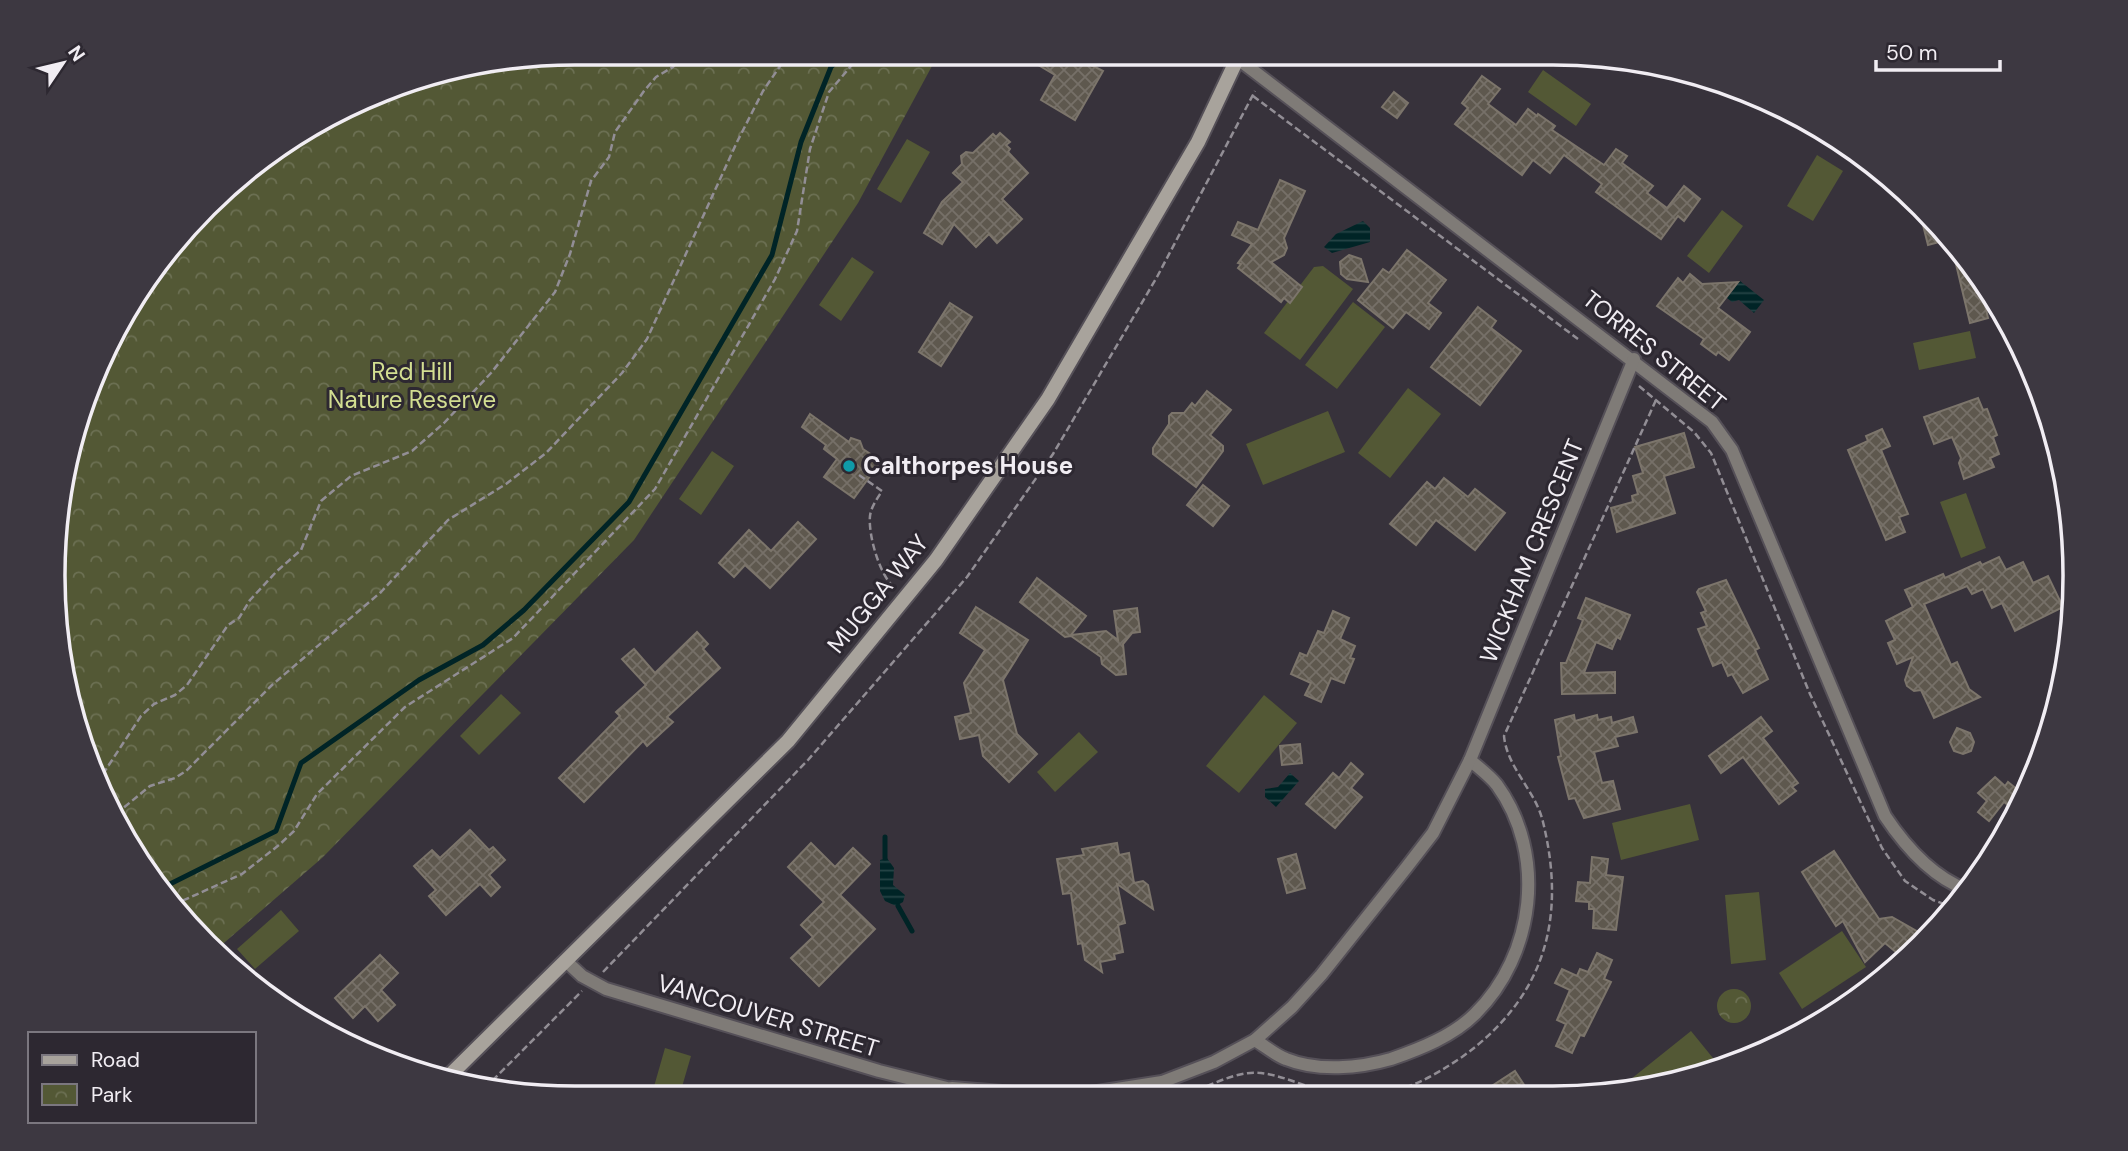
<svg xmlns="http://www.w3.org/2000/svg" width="2128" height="1151" font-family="'DM Sans',sans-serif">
	<defs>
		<pattern id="park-crowns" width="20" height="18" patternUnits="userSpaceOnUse" patternTransform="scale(1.75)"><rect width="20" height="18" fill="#535835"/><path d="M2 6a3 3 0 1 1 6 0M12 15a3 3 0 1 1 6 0" fill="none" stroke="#6c7053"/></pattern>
		<pattern id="water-rules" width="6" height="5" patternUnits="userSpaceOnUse" patternTransform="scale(1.75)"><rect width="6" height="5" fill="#002426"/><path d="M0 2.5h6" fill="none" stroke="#264446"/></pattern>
		<pattern id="building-cross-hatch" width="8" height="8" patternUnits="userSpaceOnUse" patternTransform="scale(1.75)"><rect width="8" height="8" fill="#5e584e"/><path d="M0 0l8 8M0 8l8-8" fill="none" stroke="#767068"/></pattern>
	</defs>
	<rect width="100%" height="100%" fill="#37323b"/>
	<g fill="#535835">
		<polygon points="1543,70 1591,104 1576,126 1528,92"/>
		<polygon points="907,139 930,152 901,203 877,189"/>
		<polygon points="1817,155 1843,171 1813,221 1787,206"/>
		<polygon points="1722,210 1743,226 1709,273 1687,256"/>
		<polygon points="852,257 874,272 841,321 819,305"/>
		<polygon points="1323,266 1353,289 1300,360 1264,333 1314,267"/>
		<polygon points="1353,302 1385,327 1337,389 1305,365"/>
		<polygon points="1970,331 1976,358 1919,370 1913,343"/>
		<polygon points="1408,388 1441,414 1390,478 1358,453"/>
		<polygon points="1328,411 1345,452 1263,485 1246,444"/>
		<polygon points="712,451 734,466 701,515 679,499"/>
		<polygon points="1966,493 1986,548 1961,558 1940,502"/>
		<polygon points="501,694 521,713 479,755 460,736"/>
		<polygon points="1264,695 1297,723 1239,793 1206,766"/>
		<polygon points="1079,732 1098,752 1055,792 1037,772"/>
		<polygon points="1690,804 1699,840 1621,860 1612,823"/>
		<polygon points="1759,892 1766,960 1731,964 1725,895"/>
		<polygon points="281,910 299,931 255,969 237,949"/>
		<polygon points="1842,931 1866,967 1802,1009 1779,973"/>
		<polygon points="1691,1031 1717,1063 1706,1071 1632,1091 1626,1083"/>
		<polygon points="665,1048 691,1056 679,1097 651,1097"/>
	</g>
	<g fill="url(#park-crowns)">
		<polygon points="575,53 939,53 858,203 634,540 322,858 217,949 183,921 92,776 54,610 70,441 140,285 257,161 407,80"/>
		<circle cx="1734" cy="1006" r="17"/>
	</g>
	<g fill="url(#water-rules)">
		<polygon points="1363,221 1370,228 1370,242 1332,253 1324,247 1336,234"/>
		<polygon points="1740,281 1764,300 1754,313 1739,300 1732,302 1727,298"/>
		<polygon points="1290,773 1299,781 1276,807 1265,797 1265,789 1278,787"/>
		<polygon points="887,858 894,868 893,885 905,895 903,902 896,906 885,901 880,891 880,860"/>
	</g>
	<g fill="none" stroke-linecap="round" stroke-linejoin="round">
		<g stroke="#002426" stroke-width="5">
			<polyline points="885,837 885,858"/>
			<polyline points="162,888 276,831 301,763 419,680 483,645 524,610 629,502 772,255 801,142 831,67 846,53"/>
			<polyline points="898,906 912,931"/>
		</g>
	</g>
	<g fill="url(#building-cross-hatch)" stroke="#7c756b" stroke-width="2">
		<polygon points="1018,53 1086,53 1095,58 1091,65 1103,71 1075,120 1041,100 1055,75"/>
		<polygon points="1482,76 1500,89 1488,104 1516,125 1528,109 1537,116 1538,114 1555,126 1552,130 1604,165 1616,149 1627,156 1622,163 1653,186 1647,193 1667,208 1684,186 1700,199 1684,221 1678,216 1661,239 1596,192 1602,184 1564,155 1550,173 1533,160 1522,175 1455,124 1468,108 1462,103"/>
		<polygon points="1394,92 1408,103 1397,118 1382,107"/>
		<polygon points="1000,133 1010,142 1006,145 1010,149 1008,152 1028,173 1002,199 1022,219 997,243 989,234 976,247 954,224 942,244 924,233 942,202 963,182 953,173 962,164 961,156 966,152 973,153 993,134 996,137"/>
		<polygon points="1280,180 1305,191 1284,238 1287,248 1284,255 1271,262 1302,287 1290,303 1284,298 1281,302 1238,268 1241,264 1238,263 1252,244 1232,235 1238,222 1258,230"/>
		<polygon points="1918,205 1967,257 1978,274 1988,318 1970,323 1950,239 1928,245"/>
		<polygon points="1407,250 1446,280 1428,303 1441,313 1429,329 1406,312 1393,328 1358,300 1383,269 1389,273"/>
		<polygon points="1349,255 1361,259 1368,282 1347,279 1341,274 1340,262"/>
		<polygon points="1690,274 1702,284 1738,282 1718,308 1750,332 1729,360 1718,352 1716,355 1701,344 1704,339 1657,306 1678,278 1683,283"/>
		<polygon points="950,303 972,317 941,366 919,352"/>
		<polygon points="1478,307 1496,321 1491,328 1521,351 1480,405 1431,367"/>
		<polygon points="1207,391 1231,410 1210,435 1223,446 1223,451 1196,487 1153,454 1153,448 1169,424 1169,416 1172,413 1184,413 1192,403 1195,406"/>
		<polygon points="1978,398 1983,410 1987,409 1997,435 1993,437 1999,454 1990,458 1994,467 1964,479 1959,463 1961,458 1952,437 1934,444 1924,417"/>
		<polygon points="810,414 849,442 851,438 860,441 863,449 881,461 854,498 824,477 837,459 824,449 826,445 802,427"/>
		<polygon points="1882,429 1890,446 1881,450 1908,514 1899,517 1905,532 1886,540 1848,450 1868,441 1866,436"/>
		<polygon points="1684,433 1694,467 1664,476 1675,513 1617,532 1611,508 1633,502 1632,496 1638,494 1633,476 1643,473 1635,447"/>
		<polygon points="1444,478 1468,497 1475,489 1505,513 1475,550 1436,520 1416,545 1390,524 1427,482 1435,489"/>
		<polygon points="1203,485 1229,506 1213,526 1187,505"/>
		<polygon points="798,522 816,539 770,588 745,565 734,577 719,563 749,530 771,551"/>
		<polygon points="1999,557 2006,570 2023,562 2033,583 2048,576 2063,607 2015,631 2002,603 1992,608 1983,589 1972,594 1967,586 1924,604 1951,665 1957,662 1969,689 1980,697 1934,718 1921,690 1914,691 1907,686 1905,680 1913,657 1897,664 1888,643 1895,640 1886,621 1913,607 1905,590 1943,574 1945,578 1980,562 1982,565"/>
		<polygon points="1037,578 1086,616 1071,635 1106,631 1118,640 1114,611 1137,608 1140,632 1132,633 1123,644 1126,674 1116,675 1102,664 1101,657 1071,636 1065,637 1020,602"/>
		<polygon points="1726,580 1759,648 1755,650 1768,679 1743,693 1732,674 1728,676 1722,662 1713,666 1698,629 1707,626 1701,613 1706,611 1697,592 1699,589"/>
		<polygon points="1586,598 1630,615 1620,639 1617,637 1612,649 1596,642 1584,673 1615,672 1615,693 1562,694 1561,663 1566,663 1583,620 1578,618"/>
		<polygon points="976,607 1028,640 1003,680 1017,734 1037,754 1009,782 983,756 979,735 960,739 955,717 971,713 964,683 985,650 960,633"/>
		<polygon points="1333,611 1349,618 1340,639 1355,646 1350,658 1354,659 1344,683 1331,678 1321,702 1305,695 1311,683 1291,674 1300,653 1307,656 1318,631 1324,633"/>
		<polygon points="697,632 708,644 703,649 720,668 667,717 673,722 647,746 643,741 584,802 559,778 620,716 616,712 646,685 622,659 634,649 655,673"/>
		<polygon points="1574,715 1575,721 1597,715 1598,720 1611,717 1612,723 1633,717 1637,732 1615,737 1618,746 1594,752 1602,783 1613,781 1620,809 1584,818 1575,798 1569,799 1558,757 1561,756 1555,720"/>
		<polygon points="1761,717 1772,731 1763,738 1798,783 1792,787 1796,791 1779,804 1743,757 1721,773 1709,756"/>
		<polygon points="1957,728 1970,733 1974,742 1971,751 1963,754 1954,751 1950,742"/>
		<polygon points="1300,744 1302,763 1282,765 1280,746"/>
		<polygon points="1351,763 1363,774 1351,788 1362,797 1335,828 1306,804 1333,773 1339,778"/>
		<polygon points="1995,777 2005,786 2008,782 2024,795 2017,812 2004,802 1989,821 1978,812 1987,801 1978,793"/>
		<polygon points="470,830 489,850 493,847 505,860 489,875 500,887 491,896 480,884 446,915 429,896 436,890 414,866 432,850 440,858"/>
		<polygon points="811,843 835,867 853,848 870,864 840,895 875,929 819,986 791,958 813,937 801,925 824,902 788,867"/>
		<polygon points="1117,843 1119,855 1129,853 1134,883 1143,881 1148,885 1153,909 1117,884 1125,923 1118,925 1123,952 1114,954 1115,959 1100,962 1102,972 1085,960 1082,943 1078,944 1071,893 1063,894 1057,859 1084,855 1082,849"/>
		<polygon points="1834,851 1879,919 1892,917 1927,937 1903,958 1885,943 1865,962 1843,921 1836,926 1825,909 1802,872"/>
		<polygon points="1296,854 1305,888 1287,893 1278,859"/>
		<polygon points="1592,857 1608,859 1606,875 1623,877 1616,930 1593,928 1594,909 1589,909 1589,902 1576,901 1578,882 1590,883"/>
		<polygon points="1597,953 1612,960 1604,979 1611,982 1584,1036 1580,1035 1572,1053 1556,1046 1566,1024 1557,1020 1570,990 1555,983 1562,969 1577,976 1580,969 1588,972"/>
		<polygon points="380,955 398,973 381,990 395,1005 378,1021 365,1006 353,1018 335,998"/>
		<polygon points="1515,1071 1530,1094 1478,1095"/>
	</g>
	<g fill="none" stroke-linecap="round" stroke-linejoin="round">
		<defs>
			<g id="minor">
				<path d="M1238,59L1712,422L1732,450L1885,816C1905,846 1932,877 1967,890"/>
				<polyline points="567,962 582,976 606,989 879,1071 947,1088 964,1096"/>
				<path d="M1255,1040C1265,1046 1275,1055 1286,1059C1318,1072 1360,1068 1391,1059C1420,1049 1453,1036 1475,1014C1535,955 1547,854 1497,785C1490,776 1479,768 1470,760"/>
				<polyline points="952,1088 1053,1096"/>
				<polyline points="1072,1096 1162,1082 1214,1062 1255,1040 1292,1007 1321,975 1406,868 1433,833 1470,760 1634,359"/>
			</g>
			<polyline id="secondary" points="444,1081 788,741 936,560 1048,399 1198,142 1240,53"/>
		</defs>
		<use href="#minor" stroke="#555058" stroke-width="16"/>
		<use href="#secondary" stroke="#555058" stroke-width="18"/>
		<g stroke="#928e95" stroke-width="2.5" stroke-dasharray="7 3.5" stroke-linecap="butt">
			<polyline points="1212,53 1222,58"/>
			<polyline points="1268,63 1272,53"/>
			<polyline points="1253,96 1578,339"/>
			<polyline points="1639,386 1694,432 1711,453 1810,694 1882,848 1905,881 1933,900 1955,908"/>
			<path d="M859,475L882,491C877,499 871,507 870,516C868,535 880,577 895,588"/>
			<polyline points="97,783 141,716 154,704 175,695 187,685 228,625 239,618 250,600 277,571 301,550 321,501 351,476 412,451 444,423 491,373 555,292 570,254 591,181 609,157 615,132 644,91 656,77 673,67 684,53"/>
			<polyline points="116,814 150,786 175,778 186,771 272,685 381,592 448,520 506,484 546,453 622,373 647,339 737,142 763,91 789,53"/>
			<polyline points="173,905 242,874 279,845 294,831 317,794 405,707 513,638 655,489 775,279 797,231 810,149 829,92 862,53"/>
			<polyline points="603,972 808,760 967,577 1053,454 1157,277 1255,91"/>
			<polyline points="485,1088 582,991"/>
			<path d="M1188,1095C1208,1086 1238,1070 1261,1073C1287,1076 1313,1091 1340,1095"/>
			<path d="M1375,1095C1409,1090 1434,1076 1462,1057C1544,998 1567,920 1543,822C1536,791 1507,768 1504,736L1656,400"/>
		</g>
		<use href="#minor" stroke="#7f7b77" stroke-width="12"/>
		<use href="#secondary" stroke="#a8a39c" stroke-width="14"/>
	</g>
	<circle fill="#0f9aa8" stroke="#2d2831" stroke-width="2.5" cx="849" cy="466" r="7"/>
	<g text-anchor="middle" stroke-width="6" stroke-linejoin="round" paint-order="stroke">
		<g font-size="24" fill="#f1edf3" stroke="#2d2831">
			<text transform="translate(1654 351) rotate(39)" y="8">TORRES STREET</text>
			<text transform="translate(1532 551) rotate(-68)" y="8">WICKHAM CRESCENT</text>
			<text transform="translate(878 594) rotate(-51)" y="8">MUGGA WAY</text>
			<text transform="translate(768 1016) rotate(17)" y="8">VANCOUVER STREET</text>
		</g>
		<g font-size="24" fill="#d3de91" stroke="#2d2831">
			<text x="412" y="380">Red Hill<tspan x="412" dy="28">Nature Reserve</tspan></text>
		</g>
		<g font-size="24" font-weight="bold" fill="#f1edf3" stroke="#2d2831" text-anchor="start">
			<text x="863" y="474">Calthorpes House</text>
		</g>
	</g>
	<path d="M0 0H2128V1151H0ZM575 65H1553A510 510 0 0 1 2063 575V576A510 510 0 0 1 1553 1086H575A510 510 0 0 1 65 576V575A510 510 0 0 1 575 65Z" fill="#3d3841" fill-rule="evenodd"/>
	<path fill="none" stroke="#f1edf3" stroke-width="3.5" d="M575 65H1553A510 510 0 0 1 2063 575V576A510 510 0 0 1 1553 1086H575A510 510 0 0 1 65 576V575A510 510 0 0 1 575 65Z"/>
	<rect x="28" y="1032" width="228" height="91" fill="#2d2831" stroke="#7b777f" stroke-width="2"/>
	<rect x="42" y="1055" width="35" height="10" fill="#a8a39c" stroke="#7b777f" stroke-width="2"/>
	<text x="91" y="1067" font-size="21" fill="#f1edf3">Road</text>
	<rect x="42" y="1084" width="35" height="21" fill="url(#park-crowns)" stroke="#7b777f" stroke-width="2"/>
	<text x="91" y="1102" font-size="21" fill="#f1edf3">Park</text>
	<g transform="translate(63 63) rotate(55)" stroke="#2d2831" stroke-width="5" paint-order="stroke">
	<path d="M0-5L12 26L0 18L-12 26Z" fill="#f1edf3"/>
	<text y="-10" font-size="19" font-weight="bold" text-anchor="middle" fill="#f1edf3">N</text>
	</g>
	<path d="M1876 60v10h124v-10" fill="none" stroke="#f1edf3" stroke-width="3.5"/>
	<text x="1886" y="60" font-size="21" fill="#f1edf3" stroke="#2d2831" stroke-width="5" paint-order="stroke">50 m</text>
</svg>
